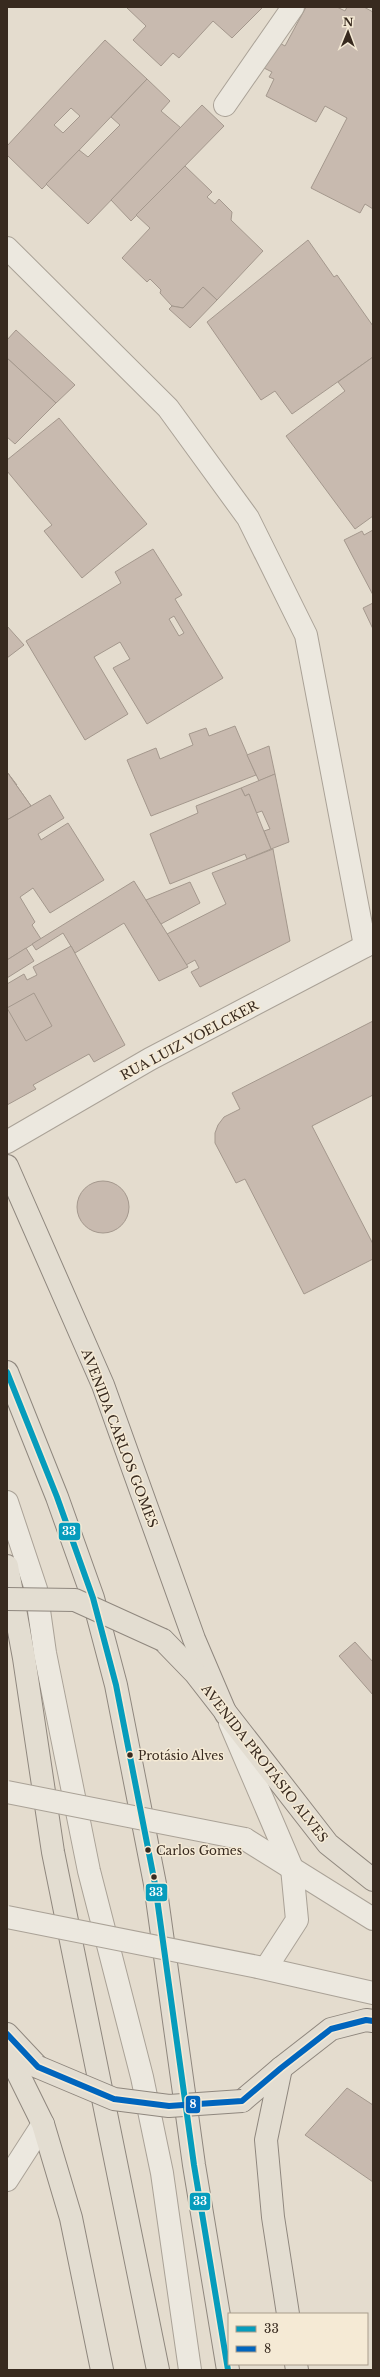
<svg xmlns="http://www.w3.org/2000/svg" width="380" height="2377" font-family="'Libre Baskerville',serif">
	<rect width="100%" height="100%" fill="#e4dcce"/>
	<g fill="#c8baaf" stroke="#a4988d" fill-rule="evenodd">
		<polygon points="126,7 263,7 232,38 213,21 179,58 173,53 161,66 133,40 146,26"/>
		<polygon points="306,7 337,7 345,11 347,7 364,7 373,12 373,209 365,204 360,213 311,188 347,118 325,106 316,122 266,96 274,79 269,77 272,72 260,66 274,40 285,46"/>
		<path d="M105,40L147,79L42,189L7,155V146ZM71,108L80,116L63,133L54,125Z"/>
		<polygon points="147,79 170,101 161,111 181,128 88,224 46,184 79,150 88,157 120,125 111,117"/>
		<polygon points="202,105 224,126 131,221 111,200"/>
		<polygon points="185,166 212,192 207,197 215,204 219,199 232,212 231,220 263,251 217,300 203,287 183,308 172,306 160,293 161,290 150,279 147,282 122,258 150,228 136,215"/>
		<polygon points="308,240 334,277 337,275 373,326 373,357 292,414 275,391 261,400 207,322"/>
		<polygon points="203,287 217,300 190,328 169,309 172,306 183,308"/>
		<polygon points="16,330 75,385 56,403 7,358 7,340"/>
		<polygon points="373,357 373,516 355,529 286,436 345,391 338,382"/>
		<polygon points="7,358 56,403 15,444 7,437"/>
		<polygon points="59,418 147,524 82,578 44,531 52,525 7,471 7,460"/>
		<polygon points="373,530 373,595 344,540 362,531 364,535"/>
		<path d="M153,549L182,595L175,599L223,678L147,724L113,668L130,659L120,642L94,657L128,714L85,740L26,641L121,583L115,572ZM174,616L184,633L179,636L169,619Z"/>
		<polygon points="373,603 373,629 363,608"/>
		<polygon points="7,626 24,645 7,658"/>
		<polygon points="235,726 256,775 151,816 127,760 156,748 160,759 193,745 189,734 206,728 209,736"/>
		<polygon points="269,746 275,774 259,781 247,755"/>
		<polygon points="7,772 17,785 7,791"/>
		<polygon points="7,772 31,806 7,820"/>
		<polygon points="7,772 31,806 7,820"/>
		<polygon points="275,774 289,842 271,849 264,831 270,829 262,811 256,813 249,794 245,796 241,788"/>
		<polygon points="241,788 245,796 249,794 271,849 247,859 245,854 170,884 150,834 198,813 196,806"/>
		<polygon points="50,795 64,818 38,834 41,840 68,823 104,880 50,913 33,888 20,897 35,922 32,925 41,939 7,960 7,820"/>
		<polygon points="273,849 290,941 200,987 191,972 199,968 195,960 186,965 167,934 226,904 212,873"/>
		<polygon points="134,881 188,967 159,981 124,923 75,953 63,933 36,950 32,944"/>
		<polygon points="190,882 200,903 161,924 146,900"/>
		<polygon points="71,946 125,1045 94,1062 89,1054 33,1085 36,1089 7,1105 7,984 24,974 27,980 37,975 33,967"/>
		<polygon points="26,948 34,961 7,978 7,960"/>
		<polygon points="34,993 52,1026 26,1041 7,1008"/>
		<polygon points="373,1021 373,1095 312,1126 373,1244 373,1259 304,1294 245,1179 236,1183 215,1143 215,1133 218,1125 224,1117 240,1109 232,1093"/>
		<circle cx="103" cy="1207" r="26"/>
		<polygon points="355,1642 373,1662 373,1695 339,1656"/>
		<polygon points="347,2088 373,2105 373,2182 305,2135"/>
	</g>
	<g fill="none" stroke-linecap="round" stroke-linejoin="round">
		<defs>
			<g id="service">
				<polyline points="225,105 293,7"/>
				<polyline points="7,1502 36,1589 45,1653 89,1871 142,2077 162,2173 190,2370"/>
				<polyline points="230,1723 292,1868 297,1920 266,1968"/>
				<polyline points="245,1839 373,1919"/>
				<polyline points="258,1967 373,1993"/>
				<polyline points="7,2180 43,2124"/>
			</g>
			<g id="minor">
				<polyline points="7,248 168,408 248,518 306,635 365,946"/>
				<polyline points="7,1142 150,1059 373,942"/>
			</g>
			<g id="primary">
				<polyline points="7,1166 103,1385 194,1639 226,1714"/>
				<polyline points="7,1372 57,1497 93,1598 116,1685 155,1884 194,2165 228,2370"/>
				<polyline points="7,1566 24,1658 53,1852 158,2370"/>
				<polyline points="163,1640 195,1673 328,1844 373,1880"/>
				<polyline points="7,2034 38,2067"/>
				<polyline points="7,2051 43,2124 71,2218 102,2370"/>
				<polyline points="281,2068 266,2140 273,2217 288,2314"/>
				<polyline points="242,2101 281,2068 331,2029 366,2020 373,2021"/>
				<polyline points="296,2364 297,2370"/>
			</g>
		</defs>
		<use href="#service" stroke="#aaa297" stroke-width="24"/>
		<use href="#minor" stroke="#aaa297" stroke-width="24"/>
		<use href="#primary" stroke="#8f877e" stroke-width="24"/>
		<use href="#service" stroke="#ece8df" stroke-width="22"/>
		<use href="#minor" stroke="#ece8df" stroke-width="22"/>
		<use href="#primary" stroke="#e3ddd1" stroke-width="22"/>
		<defs>
			<g id="service-bridge">
				<polyline points="7,1792 245,1839"/>
				<polyline points="7,1917 258,1967"/>
			</g>
			<g id="primary-bridge">
				<polyline points="7,1599 75,1600 163,1640"/>
				<polyline points="38,2067 114,2099 169,2106 242,2101"/>
			</g>
		</defs>
		<use href="#service-bridge" stroke="#aaa297" stroke-width="24" stroke-linecap="butt"/>
		<use href="#primary-bridge" stroke="#8f877e" stroke-width="24" stroke-linecap="butt"/>
		<use href="#service-bridge" stroke="#ece8df" stroke-width="22"/>
		<use href="#primary-bridge" stroke="#e3ddd1" stroke-width="22"/>
		<defs>
			<polyline id="bus-1" points="7,1372 57,1497 93,1598 116,1685 155,1884 194,2165 228,2370"/>
			<polyline id="bus-2" points="7,2034 38,2067 114,2099 169,2106 242,2101 281,2068 331,2029 366,2020 373,2021"/>
		</defs>
		<use href="#bus-1" stroke="#f5ead5" stroke-width="9"/>
		<use href="#bus-2" stroke="#f5ead5" stroke-width="9"/>
		<use href="#bus-1" stroke="#069cbc" stroke-width="6"/>
		<use href="#bus-2" stroke="#0065bd" stroke-width="6"/>
	</g>
	<g fill="#382a1f" stroke="#f5ead5" stroke-width="1.5">
		<circle cx="130" cy="1755" r="3.5"/>
		<circle cx="148" cy="1850" r="3.5"/>
		<circle cx="154" cy="1877" r="3.5"/>
	</g>
	<g text-anchor="middle" stroke-width="3" stroke-linejoin="round" paint-order="stroke">
		<g font-size="12" fill="#382a1f" stroke="#f5ead5" text-anchor="start">
			<text x="138" y="1760">Protásio Alves</text>
			<text x="156" y="1855">Carlos Gomes</text>
		</g>
		<g font-size="13" fill="#382a1f" stroke="#f5ead5">
			<text transform="translate(189 1040) rotate(-28)" y="5">RUA LUIZ VOELCKER</text>
			<text transform="translate(120 1438) rotate(69)" y="5">AVENIDA CARLOS GOMES</text>
			<text transform="translate(265 1763) rotate(52)" y="5">AVENIDA PROTÁSIO ALVES</text>
		</g>
	</g>
	<g stroke="#f5ead5" stroke-width="1.5">
		<rect x="58" y="1522" width="23" height="19" rx="4" fill="#069cbc"/>
		<rect x="145" y="1883" width="23" height="19" rx="4" fill="#069cbc"/>
		<rect x="185" y="2095" width="16" height="19" rx="4" fill="#0065bd"/>
		<rect x="189" y="2192" width="22" height="19" rx="4" fill="#069cbc"/>
	</g>
	<g font-size="11" text-anchor="middle" font-weight="bold" fill="#fff">
		<text x="69" y="1535">33</text>
		<text x="156" y="1896">33</text>
		<text x="193" y="2108">8</text>
		<text x="200" y="2205">33</text>
	</g>
	<rect width="380" height="2377" fill="none" stroke="#382a1f" stroke-width="16"/>
	<rect x="228" y="2313" width="140" height="52" fill="#f5ead5" stroke="#a99d8c"/>
	<rect x="236" y="2326" width="20" height="6" fill="#069cbc" stroke="#a99d8c"/>
	<text x="264" y="2333" font-size="12" fill="#382a1f">33</text>
	<rect x="236" y="2346" width="20" height="6" fill="#0065bd" stroke="#a99d8c"/>
	<text x="264" y="2353" font-size="12" fill="#382a1f">8</text>
	<g transform="translate(348 32) rotate(1)" stroke="#f5ead5" stroke-width="3" paint-order="stroke">
	<path d="M0-3L7 15L0 10L-7 15Z" fill="#382a1f"/>
	<text y="-6" font-size="11" font-weight="bold" text-anchor="middle" fill="#382a1f">N</text>
	</g>
</svg>
